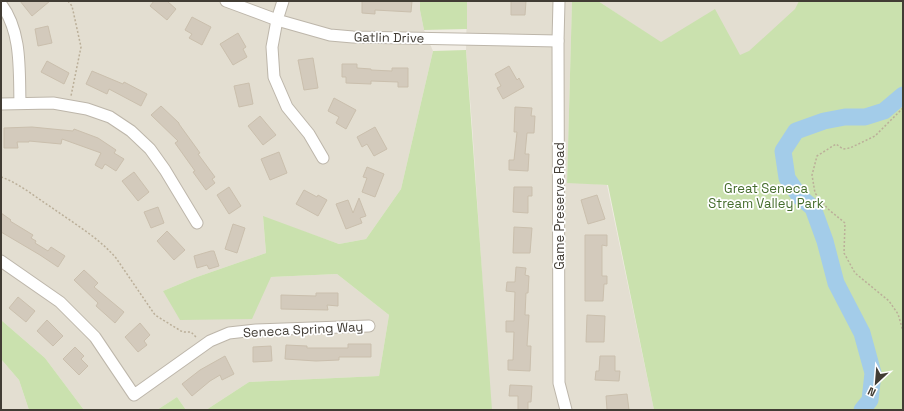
<svg xmlns="http://www.w3.org/2000/svg" width="904" height="411" font-family="'Space Grotesk',sans-serif">
	<rect width="100%" height="100%" fill="#f0ece3"/>
	<g fill="#e3ded1">
		<polygon points="1,1 420,1 420,10 424,30 433,51 401,189 366,239 339,244 263,217 266,253 194,278 163,291 271,277 337,274 389,315 379,376 249,382 206,410 186,410 177,397 157,410 84,410 45,358 1,320"/>
		<polygon points="467,1 572,1 567,182 607,185 654,410 491,410 472,124 466,50"/>
		<polygon points="598,1 811,1 763,57 687,60"/>
		<polygon points="1,359 19,380 29,410 1,410"/>
	</g>
	<g fill="#cae1ae">
		<polygon points="420,1 467,1 467,29 424,30 420,10"/>
		<polygon points="572,1 598,1 661,42 715,9 740,55 749,51 795,9 799,1 903,1 903,410 654,410 608,185 567,183"/>
		<polygon points="466,50 492,410 206,410 249,382 379,376 389,315 337,274 271,277 252,319 180,320 163,291 194,278 266,253 263,216 339,244 366,239 401,189 433,51"/>
		<polygon points="1,320 45,358 84,410 29,410 19,380 1,359"/>
		<polygon points="177,397 186,410 157,410"/>
	</g>
	<g fill="none" stroke-linecap="round" stroke-linejoin="round">
		<polyline stroke="#a3cce9" stroke-width="17" points="862,410 870,400 873,373 862,333 836,283 825,241 813,208 800,197 787,178 783,151 796,131 824,121 845,117 865,117 884,111 903,95"/>
	</g>
	<g fill="#d3cabc" stroke="#cabfad">
		<polygon points="20,1 50,1 32,16"/>
		<polygon points="154,1 167,1 176,9 167,20 150,6"/>
		<polygon points="362,1 412,1 411,12 375,10 375,14 362,13"/>
		<polygon points="511,1 526,1 525,15 511,15"/>
		<polygon points="192,17 211,27 202,45 189,38 192,34 185,30"/>
		<polygon points="48,26 52,43 38,46 35,29"/>
		<polygon points="238,33 246,47 243,49 247,57 233,65 220,44"/>
		<polygon points="313,58 318,88 304,90 298,60"/>
		<polygon points="47,61 69,73 64,84 41,72"/>
		<polygon points="342,64 357,64 357,68 371,69 371,70 392,71 392,68 408,68 408,87 398,87 398,82 371,81 371,84 346,83 346,77 342,77"/>
		<polygon points="509,66 517,80 519,78 524,87 503,99 497,88 501,86 495,74"/>
		<polygon points="92,71 123,84 124,82 147,94 141,106 109,89 107,94 86,84"/>
		<polygon points="249,83 253,104 239,107 234,86"/>
		<polygon points="334,98 356,110 346,129 336,123 339,117 328,111"/>
		<polygon points="161,106 179,123 179,124 200,153 198,154 215,177 212,179 215,183 206,190 193,172 195,171 175,143 178,141 151,115"/>
		<polygon points="515,107 532,108 531,116 535,116 534,133 527,133 525,154 529,154 528,171 509,170 509,160 514,160 517,132 514,132"/>
		<polygon points="260,116 276,135 263,145 248,126"/>
		<polygon points="32,127 73,131 74,129 98,138 116,150 114,153 124,159 116,171 105,164 102,169 95,165 101,153 62,139 61,144 29,141 29,142 17,142 18,148 4,148 4,128"/>
		<polygon points="375,127 387,149 374,156 367,144 362,147 357,137"/>
		<polygon points="279,152 287,173 270,180 261,159"/>
		<polygon points="367,167 384,174 375,197 362,192 367,178 363,177"/>
		<polygon points="134,172 149,192 138,201 122,181"/>
		<polygon points="229,187 241,206 229,214 217,195"/>
		<polygon points="514,187 532,187 532,196 528,196 528,213 513,212"/>
		<polygon points="304,190 317,197 318,195 327,200 318,216 296,204"/>
		<polygon points="597,195 605,219 588,224 581,200"/>
		<polygon points="359,198 366,216 360,218 362,223 346,229 336,204 348,200 353,213"/>
		<polygon points="158,207 164,223 151,228 144,212"/>
		<polygon points="1,213 11,220 10,221 33,235 31,238 36,241 35,243 48,251 51,247 65,256 58,267 40,255 1,232"/>
		<polygon points="233,224 245,228 237,253 225,249"/>
		<polygon points="514,227 532,228 530,253 513,253"/>
		<polygon points="167,231 185,250 174,260 157,241"/>
		<polygon points="585,235 607,235 607,246 602,245 602,276 607,276 607,284 604,284 603,301 585,301"/>
		<polygon points="211,251 214,251 219,266 209,269 207,265 197,268 194,256"/>
		<polygon points="516,267 526,268 525,275 529,276 528,293 526,293 525,315 529,315 527,346 531,346 530,371 508,370 508,360 513,360 514,332 506,332 506,321 514,321 515,292 506,291 507,282 515,282"/>
		<polygon points="84,270 98,283 94,287 124,312 115,323 96,306 98,303 74,280"/>
		<polygon points="316,293 338,293 338,306 327,305 328,310 281,309 281,295 316,296"/>
		<polygon points="18,297 35,311 26,322 9,308"/>
		<polygon points="587,315 605,316 604,342 586,342"/>
		<polygon points="47,320 63,336 53,346 37,331"/>
		<polygon points="140,323 150,335 144,341 147,345 138,352 125,337"/>
		<polygon points="348,344 371,344 371,357 339,357 339,360 316,361 285,359 286,345 307,346 307,348 348,348"/>
		<polygon points="271,346 272,361 253,362 253,347"/>
		<polygon points="75,347 84,356 81,359 88,366 79,375 63,359"/>
		<polygon points="225,356 234,374 222,380 220,375 210,381 192,396 182,384 200,370"/>
		<polygon points="600,356 615,356 615,371 620,371 619,381 595,380 596,371 599,371"/>
		<polygon points="510,385 532,386 531,402 528,402 528,410 518,410 518,396 509,396"/>
		<polygon points="627,394 629,410 607,410 606,396"/>
	</g>
	<g fill="none" stroke-linecap="round" stroke-linejoin="round">
		<defs>
			<g id="minor">
				<polyline points="226,1 277,20 330,35 353,37 558,41"/>
				<polyline points="283,1 277,20 272,47 274,77 287,107 309,134 323,158"/>
				<polyline points="559,1 558,41 559,383 566,410"/>
				<path d="M1,4C22,32 19,70 20,103"/>
				<polyline points="1,104 53,103 87,109 110,117 131,131 150,149 165,170 197,223"/>
				<polyline points="1,261 60,302 95,337 134,395 210,341 229,333 256,330 369,326"/>
			</g>
		</defs>
		<use href="#minor" stroke="#bdb6aa" stroke-width="13"/>
		<g stroke="#bbaf99" stroke-width="1.5" stroke-dasharray="2 2" stroke-linecap="butt">
			<polyline points="68,1 72,6 81,47 71,96"/>
			<polyline points="903,108 875,136 850,148 843,149 836,144 817,156 812,175 815,193 828,209 845,223 844,253 855,273 889,301 898,314 903,331"/>
			<path d="M1,177C19,183 35,197 51,207C73,223 98,237 116,258L155,315L163,320L181,331L184,332H191L197,338"/>
		</g>
		<use href="#minor" stroke="#fff" stroke-width="11"/>
	</g>
	<g text-anchor="middle" stroke-width="3.5" stroke-linejoin="round" paint-order="stroke">
		<g font-size="13" fill="#413c34" stroke="#fff">
			<text transform="translate(389 37) rotate(1)" y="5">Gatlin Drive</text>
			<text transform="translate(559 206) rotate(-90)" y="5">Game Preserve Road</text>
			<text transform="translate(303 329) rotate(-3)" y="5">Seneca Spring Way</text>
		</g>
		<g font-size="13" fill="#456d2d" stroke="#fff">
			<text x="766" y="193">Great Seneca<tspan x="766" dy="15">Stream Valley Park</tspan></text>
		</g>
	</g>
	<rect width="904" height="411" fill="none" stroke="#413c34" stroke-width="4"/>
	<g transform="translate(876 383) rotate(206)" stroke="#ffffff" stroke-width="3" paint-order="stroke">
	<path d="M0-3L7 15L0 10L-7 15Z" fill="#413c34"/>
	<text y="-6" font-size="11" font-weight="bold" text-anchor="middle" fill="#413c34">N</text>
	</g>
</svg>
